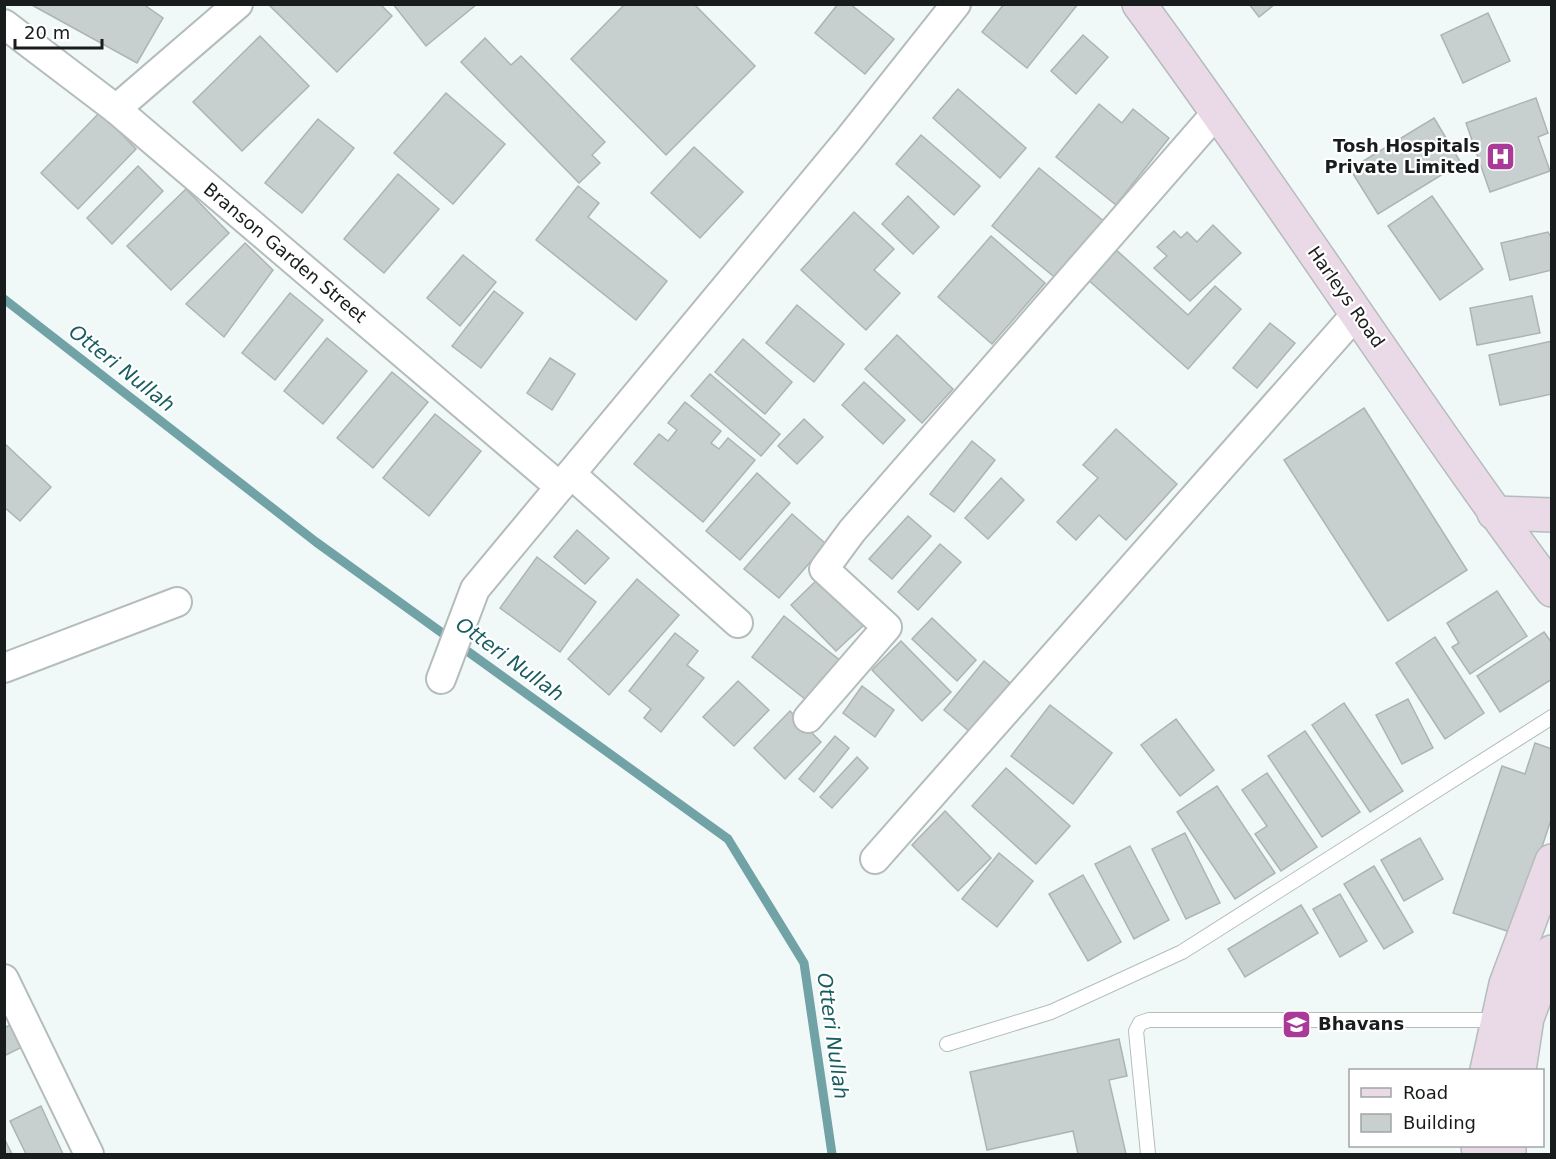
<svg xmlns="http://www.w3.org/2000/svg" width="1556" height="1159" font-family="'DejaVu Sans',sans-serif">
	<rect width="100%" height="100%" fill="#f0f8f8"/>
	<g fill="none" stroke-linecap="round" stroke-linejoin="round">
		<polyline stroke="#71a2a5" stroke-width="9" points="4,299 316,542 728,839 804,963 832,1154"/>
	</g>
	<g fill="#c8cfcf" stroke="#adb4b4" stroke-width="1.5">
		<polygon points="30,4 143,4 163,18 137,63"/>
		<polygon points="272,4 380,4 392,16 337,72 270,6"/>
		<polygon points="393,4 477,4 426,46"/>
		<polygon points="625,4 694,4 755,66 666,155 571,59"/>
		<polygon points="838,4 850,4 894,39 865,74 815,33"/>
		<polygon points="1004,4 1078,4 1027,68 982,32"/>
		<polygon points="1249,4 1275,4 1259,17"/>
		<polygon points="1488,13 1510,61 1463,83 1441,35"/>
		<polygon points="1083,35 1108,57 1076,94 1051,71"/>
		<polygon points="260,36 309,86 242,151 193,102"/>
		<polygon points="485,38 511,65 521,56 605,142 592,155 600,163 579,183 461,62"/>
		<polygon points="958,89 1026,148 1000,178 933,118"/>
		<polygon points="446,93 505,144 453,204 394,153"/>
		<polygon points="1536,98 1548,133 1538,137 1550,171 1490,192 1466,123"/>
		<polygon points="1099,104 1122,123 1133,109 1169,138 1116,205 1056,157"/>
		<polygon points="100,112 136,149 78,209 41,173"/>
		<polygon points="1434,118 1461,163 1378,214 1350,169"/>
		<polygon points="318,119 354,148 302,213 265,183"/>
		<polygon points="921,135 980,186 954,215 896,164"/>
		<polygon points="694,147 743,192 700,238 651,193"/>
		<polygon points="138,166 163,191 112,244 87,218"/>
		<polygon points="1039,168 1105,222 1058,280 992,226"/>
		<polygon points="398,174 439,209 384,273 344,239"/>
		<polygon points="578,186 599,203 588,217 667,281 636,320 536,240"/>
		<polygon points="186,189 229,233 171,290 127,246"/>
		<polygon points="908,196 939,227 913,254 882,224"/>
		<polygon points="1432,196 1483,269 1440,300 1388,226"/>
		<polygon points="854,212 894,249 874,270 900,293 866,330 801,270"/>
		<polygon points="1213,225 1241,253 1190,301 1154,268 1167,256 1157,247 1174,231 1181,238 1187,232 1197,242"/>
		<polygon points="1548,232 1552,239 1552,270 1510,280 1501,243"/>
		<polygon points="991,236 1045,283 992,344 938,297"/>
		<polygon points="245,243 273,270 224,337 186,304"/>
		<polygon points="1113,247 1188,315 1215,286 1241,309 1188,369 1086,278"/>
		<polygon points="463,255 496,282 460,326 427,298"/>
		<polygon points="494,291 523,313 481,368 452,346"/>
		<polygon points="290,293 323,320 275,380 242,353"/>
		<polygon points="1532,296 1540,333 1477,345 1470,308"/>
		<polygon points="797,305 844,344 814,382 766,343"/>
		<polygon points="1270,323 1295,343 1257,388 1233,368"/>
		<polygon points="897,335 953,389 922,423 865,369"/>
		<polygon points="327,338 367,371 323,424 284,391"/>
		<polygon points="743,339 792,382 765,414 715,372"/>
		<polygon points="1552,341 1552,394 1500,405 1489,355"/>
		<polygon points="550,358 575,374 552,410 527,393"/>
		<polygon points="392,372 428,402 373,468 337,438"/>
		<polygon points="710,374 780,434 761,456 691,396"/>
		<polygon points="864,382 905,420 883,444 842,405"/>
		<polygon points="685,402 721,431 711,443 719,449 728,438 755,460 703,522 634,464 659,434 668,441 677,430 668,423"/>
		<polygon points="1364,408 1467,570 1388,621 1284,460"/>
		<polygon points="435,414 481,451 429,516 383,478"/>
		<polygon points="804,419 823,437 797,464 778,446"/>
		<polygon points="1116,429 1177,484 1126,540 1099,515 1076,540 1057,522 1098,478 1083,465"/>
		<polygon points="972,441 995,460 954,512 930,494"/>
		<polygon points="4,443 51,487 20,521 4,507"/>
		<polygon points="757,473 790,503 740,560 706,531"/>
		<polygon points="1001,478 1024,500 988,539 965,518"/>
		<polygon points="792,514 826,544 779,598 744,569"/>
		<polygon points="908,516 931,536 892,579 869,559"/>
		<polygon points="577,530 609,558 585,584 554,557"/>
		<polygon points="940,544 961,562 918,610 898,592"/>
		<polygon points="537,557 596,602 560,652 500,608"/>
		<polygon points="819,578 864,625 836,651 791,605"/>
		<polygon points="637,579 679,615 609,695 568,659"/>
		<polygon points="1497,591 1527,636 1470,674 1452,647 1459,643 1447,623"/>
		<polygon points="784,616 842,662 810,703 752,657"/>
		<polygon points="932,618 976,660 957,681 912,639"/>
		<polygon points="1544,632 1552,643 1552,679 1500,712 1477,676"/>
		<polygon points="675,633 698,651 687,665 704,678 661,732 644,718 651,709 629,691"/>
		<polygon points="1435,637 1484,713 1445,739 1396,663"/>
		<polygon points="901,641 951,692 922,721 872,670"/>
		<polygon points="984,661 1010,683 970,732 944,710"/>
		<polygon points="738,681 769,710 734,746 703,717"/>
		<polygon points="862,686 894,710 875,737 843,713"/>
		<polygon points="1408,699 1433,748 1402,764 1376,715"/>
		<polygon points="1344,703 1403,791 1370,812 1312,725"/>
		<polygon points="1050,705 1112,753 1073,804 1011,756"/>
		<polygon points="790,711 821,742 785,779 754,748"/>
		<polygon points="1176,719 1214,770 1180,796 1141,745"/>
		<polygon points="1305,731 1360,812 1322,837 1268,756"/>
		<polygon points="835,736 849,748 814,792 799,779"/>
		<polygon points="1535,743 1552,749 1552,817 1513,933 1453,913 1502,766 1525,774"/>
		<polygon points="857,757 868,768 832,808 820,797"/>
		<polygon points="1006,768 1070,826 1036,864 972,806"/>
		<polygon points="1267,773 1317,847 1281,871 1255,834 1267,826 1242,790"/>
		<polygon points="1217,786 1275,873 1235,899 1177,812"/>
		<polygon points="945,811 991,858 958,891 912,845"/>
		<polygon points="1185,833 1220,903 1186,919 1152,849"/>
		<polygon points="1420,838 1443,879 1404,901 1381,860"/>
		<polygon points="1130,846 1169,920 1134,939 1095,864"/>
		<polygon points="999,853 1033,881 997,927 962,899"/>
		<polygon points="1374,866 1413,932 1384,949 1344,884"/>
		<polygon points="1083,875 1121,942 1088,961 1049,894"/>
		<polygon points="1340,894 1367,941 1340,957 1313,909"/>
		<polygon points="1301,905 1318,933 1245,977 1228,949"/>
		<polygon points="12,1024 24,1046 4,1056 4,1028"/>
		<polygon points="1119,1039 1127,1076 1109,1080 1126,1154 1078,1154 1073,1131 987,1150 970,1072"/>
		<polygon points="41,1106 63,1154 26,1154 10,1121"/>
		<polygon points="4,1138 12,1154 4,1154"/>
	</g>
	<g fill="none" stroke-linecap="round" stroke-linejoin="round">
		<defs>
			<g id="service">
				<polyline points="947,1044 1051,1012 1182,952 1552,717"/>
				<polyline points="1148,1154 1136,1031 1140,1023 1149,1020 1498,1020"/>
			</g>
			<g id="minor">
				<polyline points="4,24 116,109 560,487"/>
				<polyline points="116,109 238,4"/>
				<polyline points="571,474 738,623"/>
				<polyline points="4,668 177,602"/>
				<polyline points="441,679 475,589 849,139 956,4"/>
				<polyline points="808,718 887,627 824,569 852,531 1218,111"/>
				<polyline points="875,859 1357,313"/>
				<polyline points="4,979 89,1154"/>
			</g>
			<g id="secondary">
				<path d="M1139,4C1281,196 1409,398 1552,590"/>
				<polyline points="1494,513 1552,515"/>
				<polyline points="1487,1070 1506,984 1552,861"/>
				<polyline points="1519,1070 1527,1018 1552,952"/>
				<polyline points="1478,1146 1479,1154"/>
				<polyline points="1509,1146 1509,1154"/>
			</g>
		</defs>
		<use href="#service" stroke="#b5bcbc" stroke-width="16"/>
		<use href="#minor" stroke="#b5bcbc" stroke-width="32"/>
		<use href="#secondary" stroke="#b5bcbc" stroke-width="36"/>
		<use href="#service" stroke="#fff" stroke-width="14"/>
		<use href="#minor" stroke="#fff" stroke-width="28"/>
		<use href="#secondary" stroke="#ead9e6" stroke-width="33"/>
	</g>
	<defs>
		<symbol id="hospital-square" viewBox="-11 -11 22 22"><rect x="-9" y="-9" width="18" height="18" rx="4" fill="#a93a97" stroke="#fff"/><path d="M-5-5h3v3.5h4V-5h3V5h-3V1.5h-4V5h-3Z" fill="#fff"/></symbol>
		<symbol id="school-square" viewBox="-11 -11 22 22"><rect x="-9" y="-9" width="18" height="18" rx="4" fill="#a93a97" stroke="#fff"/><path d="M0-5L7-2L0 1L-7-2ZM-4 1L0 2.5L4 1V4Q0 6-4 4Z" fill="#fff"/></symbol>
	</defs>
	<g fill-rule="evenodd">
		<use href="#hospital-square" x="1484" y="140" width="33" height="33"/>
		<use href="#school-square" x="1280" y="1008" width="33" height="33"/>
	</g>
	<g text-anchor="middle" stroke-width="4.5" stroke-linejoin="round" paint-order="stroke">
		<g font-size="18" font-weight="bold" fill="#191c1c" stroke="#fff" text-anchor="end">
			<text x="1480" y="152">Tosh Hospitals<tspan x="1480" dy="21">Private Limited</tspan></text>
			<text x="1318" y="1030" text-anchor="start">Bhavans</text>
		</g>
		<g font-size="18" fill="#191c1c" stroke="#fff">
			<text transform="translate(285 253) rotate(40)" y="6">Branson Garden Street</text>
			<text transform="translate(1346 297) rotate(55)" y="6">Harleys Road</text>
		</g>
		<g font-size="20" font-style="italic" fill="#185d61" stroke="#fff">
			<text transform="translate(122 368) rotate(38)" y="7">Otteri Nullah</text>
			<text transform="translate(510 659) rotate(36)" y="7">Otteri Nullah</text>
			<text transform="translate(833 1036) rotate(82)" y="7">Otteri Nullah</text>
		</g>
	</g>
	<rect width="1556" height="1159" fill="none" stroke="#191c1c" stroke-width="12"/>
	<rect x="1349" y="1069" width="195" height="78" fill="#ffffff" stroke="#a3a4a4" stroke-width="1.5"/>
	<rect x="1361" y="1088" width="30" height="9" fill="#ead9e6" stroke="#a3a4a4" stroke-width="1.5"/>
	<text x="1403" y="1099" font-size="18" fill="#191c1c">Road</text>
	<rect x="1361" y="1114" width="30" height="18" fill="#c8cfcf" stroke="#a3a4a4" stroke-width="1.5"/>
	<text x="1403" y="1129" font-size="18" fill="#191c1c">Building</text>
	<path d="M15 39v9h87v-9" fill="none" stroke="#191c1c" stroke-width="3"/>
	<text x="24" y="39" font-size="18" fill="#191c1c" stroke="#ffffff" stroke-width="4.5" paint-order="stroke">20 m</text>
</svg>
